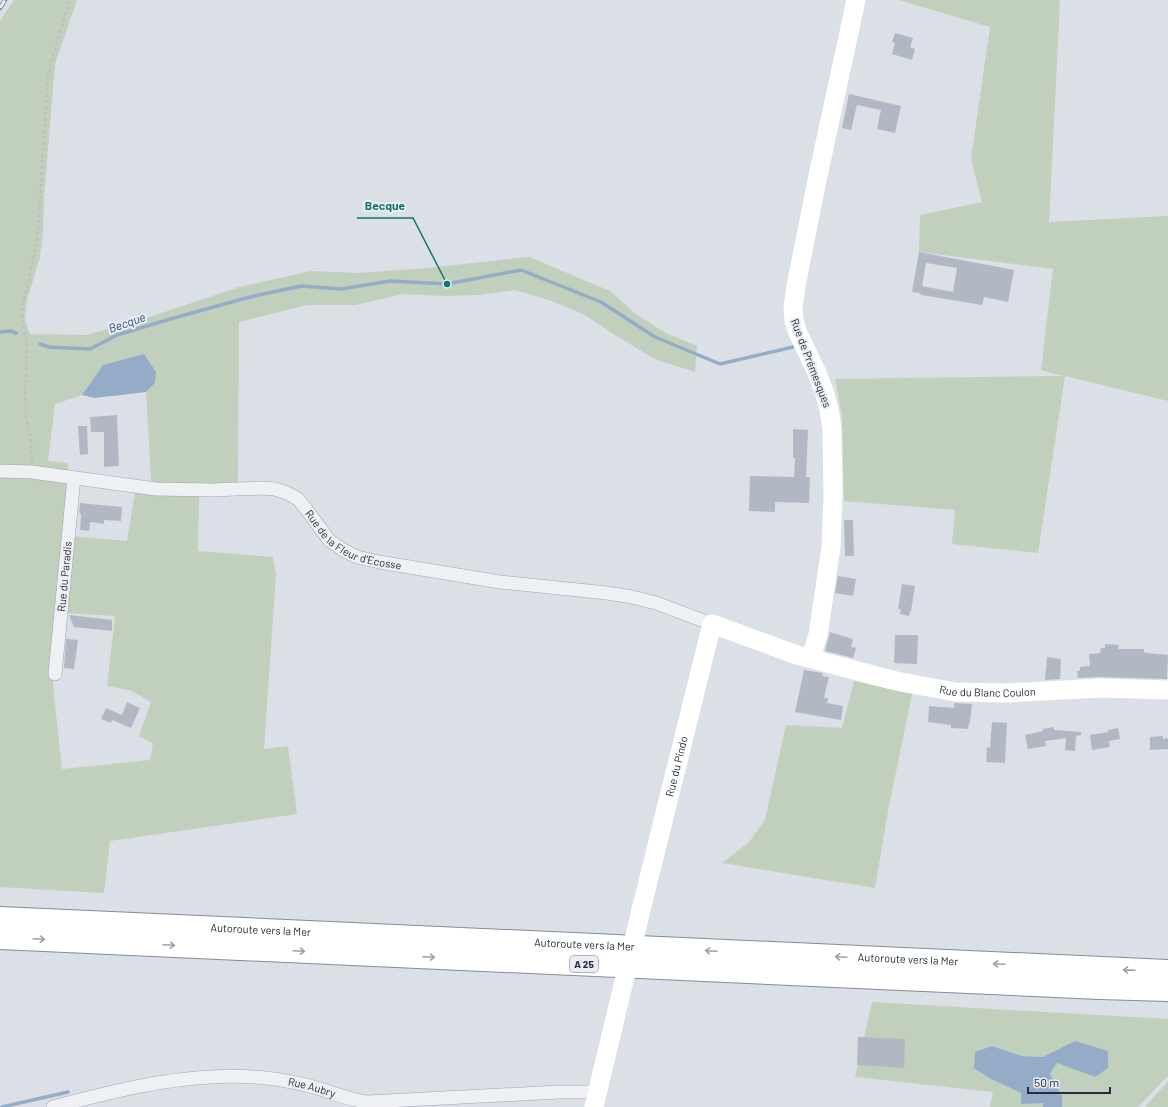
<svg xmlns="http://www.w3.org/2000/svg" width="1168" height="1107" font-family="Barlow,sans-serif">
	<rect width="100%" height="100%" fill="#dbdfe6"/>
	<g fill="#c1d0bc" fill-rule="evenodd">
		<path d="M14,0H77L55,64L44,197L43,231L40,257L27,300L25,320L30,334L86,335L138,321L239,287L311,271L359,273L427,268L529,257L610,291L637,315L666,333L697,346L695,372L657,360L618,337L585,315L549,300L515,290L477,295L443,296L403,294L356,305H307L239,322L238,481L240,495L199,497L198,551L273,557L276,574L264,749L288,746L297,814L110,841L104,893L0,887V21ZM103,365L155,383L146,392L152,493L135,492L127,541L72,536L66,613L115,616L107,686L132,691L151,702L139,736L153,743L150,760L62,769L53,686L69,484L68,463L48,461L55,404L82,395Z"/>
		<polygon points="899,0 1060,0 1049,222 1168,216 1168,401 1065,376 1038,553 952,544 955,510 844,501 842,416 835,379 1063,376 1041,370 1053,269 919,252 920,215 982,202 971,159 990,27"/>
		<polygon points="854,681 912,694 888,811 875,888 722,863 749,842 765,820 786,725 842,728"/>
		<polygon points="872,1002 1168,1019 1168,1076 1138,1107 1061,1107 1062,1096 1050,1074 1057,1063 1095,1077 1075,1041 1043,1057 1022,1056 992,1046 989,1078 1043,1103 1043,1107 990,1107 993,1092 855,1077"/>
		<polygon points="1168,1081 1168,1107 1145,1107"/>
	</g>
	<g fill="#94acc8">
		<polygon points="144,354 156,372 155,383 146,392 95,398 82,395 103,365"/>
		<polygon points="1075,1041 1108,1051 1108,1068 1095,1077 1057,1063 1050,1074 1062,1096 1062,1107 1043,1107 1043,1103 1021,1104 1021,1093 989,1078 974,1068 975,1052 992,1046 1022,1056 1043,1057"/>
	</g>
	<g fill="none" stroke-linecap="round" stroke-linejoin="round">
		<g stroke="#94acc8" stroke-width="3.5">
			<polyline points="0,332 10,331 16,333"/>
			<polyline points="40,344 49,347 90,349 117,335 177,317 254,296 301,286 341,289 390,281 447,284 521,270 601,302 655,337 720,364 793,347"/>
			<polyline points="2,1107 68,1092"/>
		</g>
	</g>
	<g fill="#b2b8c3" fill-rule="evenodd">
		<polygon points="895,33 913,38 910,47 915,49 912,60 892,54 895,43 892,42"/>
		<polygon points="849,94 901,106 895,133 877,129 881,110 857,105 851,130 842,128"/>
		<path d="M919,252L1014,270L1008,302L984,297L982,305L921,295L920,293L912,292ZM926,263L957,268L953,292L922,286Z"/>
		<polygon points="117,415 119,466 104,467 104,432 91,432 90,417"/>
		<polygon points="78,426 87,426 88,454 80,455"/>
		<polygon points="793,429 808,430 806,477 810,477 809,503 775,502 775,512 749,511 750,476 794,477 795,458 793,458"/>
		<polygon points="80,503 122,507 121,521 104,520 104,524 90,522 89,531 80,530 81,514 79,513"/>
		<polygon points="844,520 853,520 854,556 845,556"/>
		<polygon points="838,576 856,579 853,596 835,593"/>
		<polygon points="902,584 915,586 911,611 910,611 909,616 900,614 901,609 898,609"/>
		<polygon points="69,615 112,620 112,631 74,627"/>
		<polygon points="830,632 853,639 851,647 856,648 853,658 825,651"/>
		<polygon points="895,635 918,635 917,664 894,663"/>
		<polygon points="66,639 78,640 74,669 64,668"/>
		<polygon points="1105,644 1119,645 1118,649 1144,649 1144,652 1146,653 1168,655 1167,679 1101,677 1078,678 1077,671 1080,671 1080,667 1090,666 1089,654 1100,653 1101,648 1105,648"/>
		<polygon points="1047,657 1061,659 1060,679 1045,680"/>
		<polygon points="804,670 823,673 822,676 829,677 824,698 828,698 827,703 843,706 841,720 795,712"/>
		<polygon points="127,702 140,708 131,728 112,720 111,723 101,719 106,708 122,715"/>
		<polygon points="954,703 972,704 970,723 969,723 968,729 951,728 951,725 928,722 929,706 954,708"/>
		<polygon points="992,722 1007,723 1005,763 986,762 987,747 990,748"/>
		<polygon points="1054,727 1054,730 1081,732 1081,735 1076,736 1075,751 1065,750 1066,738 1045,741 1046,746 1028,749 1025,735 1043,731 1043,729"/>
		<polygon points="1118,728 1120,739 1109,741 1110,747 1092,750 1090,735 1108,732 1108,730"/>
		<polygon points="1163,736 1163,739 1168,738 1168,749 1150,750 1150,737"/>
		<polygon points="858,1037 905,1039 904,1068 857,1065"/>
	</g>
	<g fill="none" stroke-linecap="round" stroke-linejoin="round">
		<defs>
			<g id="street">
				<path id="s1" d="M0,471L32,472L156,489L212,490L263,488L275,489L287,493L298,499L306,509L329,540L343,550L357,557L379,562L500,582L607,593L632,597L656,603L712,624"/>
				<path id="s2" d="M55,674L74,478"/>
				<path id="s3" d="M53,1107C121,1089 195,1070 266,1078C283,1080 300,1083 317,1088C334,1093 349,1100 367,1102L559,1092H597"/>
			</g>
			<g id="highway">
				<path id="s5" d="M0,918L1168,971"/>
				<polyline points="0,938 1100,988 1168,990"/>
			</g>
		</defs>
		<use href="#street" stroke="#a1a6b0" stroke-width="14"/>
		<use href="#highway" stroke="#828c9d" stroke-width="24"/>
		<polyline stroke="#babdc4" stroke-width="2" stroke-dasharray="3 3" stroke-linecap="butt" points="32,460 31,441 26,418 25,392 27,344 22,317 22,309 34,256 38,234 48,76 55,48 70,0"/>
		<use href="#street" stroke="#eef0f4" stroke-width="13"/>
		<g stroke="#fff" stroke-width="19">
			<polyline points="811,658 818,635 831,547 833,497 832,429 829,409 824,391 817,373 798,333 794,321 793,308 796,286 816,185 856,0"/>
			<path id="s4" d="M641,910L712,624L797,655L896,681L955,692L1006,693L1101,688L1168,690"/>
			<polyline points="594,1107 619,1002"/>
		</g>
		<use href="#highway" stroke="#fff" stroke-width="22"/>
		<defs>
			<polyline id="rail" points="0,8 5,0"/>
		</defs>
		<use href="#rail" stroke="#747e90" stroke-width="4.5"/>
		<use href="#rail" stroke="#eaeef4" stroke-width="3" stroke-dasharray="9" stroke-linecap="butt"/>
		<polyline stroke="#fff" stroke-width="19" points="619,1002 641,910"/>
	</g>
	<defs><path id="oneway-shaft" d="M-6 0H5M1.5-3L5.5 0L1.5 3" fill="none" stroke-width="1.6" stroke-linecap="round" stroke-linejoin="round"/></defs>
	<g stroke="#9da0a7">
		<use href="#oneway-shaft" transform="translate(39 939) rotate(3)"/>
		<use href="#oneway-shaft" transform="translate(169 945) rotate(3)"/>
		<use href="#oneway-shaft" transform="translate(299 951) rotate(3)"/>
		<use href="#oneway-shaft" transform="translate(711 951) rotate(-177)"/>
		<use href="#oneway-shaft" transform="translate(429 957) rotate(3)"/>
		<use href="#oneway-shaft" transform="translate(841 957) rotate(-177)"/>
		<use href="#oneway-shaft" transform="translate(999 964) rotate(-177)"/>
		<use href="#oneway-shaft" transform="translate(1129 970) rotate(-178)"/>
	</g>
	<g text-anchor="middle" stroke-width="4" stroke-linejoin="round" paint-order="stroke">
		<rect fill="#eaeef4" stroke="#606773" stroke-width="1" x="570" y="956" width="28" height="16" rx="3"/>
		<g font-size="10" font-weight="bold" fill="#252d3c">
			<text x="584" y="968">A 25</text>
		</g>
		<g font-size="11" fill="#252d3c" stroke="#eaeef4">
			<text transform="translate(811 363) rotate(69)" y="4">Rue de Prémesques</text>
			<text dy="4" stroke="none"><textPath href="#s1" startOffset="374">Rue de la Fleur d'Ecosse</textPath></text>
			<text dy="4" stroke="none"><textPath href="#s2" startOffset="98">Rue du Paradis</textPath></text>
			<text dy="4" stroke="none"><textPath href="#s4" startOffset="580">Rue du Blanc Coulon</textPath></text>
			<text dy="4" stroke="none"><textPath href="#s4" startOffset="148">Rue du Pindo</textPath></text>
			<text dy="4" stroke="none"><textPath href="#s5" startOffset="261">Autoroute vers la Mer</textPath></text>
			<text dy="4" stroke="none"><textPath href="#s5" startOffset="585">Autoroute vers la Mer</textPath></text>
			<text dy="4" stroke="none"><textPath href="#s5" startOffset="909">Autoroute vers la Mer</textPath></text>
			<text dy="4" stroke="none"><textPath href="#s3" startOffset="263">Rue Aubry</textPath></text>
		</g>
		<g font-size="12" font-style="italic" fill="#2e4b71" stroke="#eaeef4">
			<text transform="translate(127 323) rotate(-19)" y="4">Becque</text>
		</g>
	</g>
	<path fill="none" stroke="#0f766e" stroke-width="1.5" d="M447 284L413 218H357"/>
	<circle fill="#0f766e" stroke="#eaeef4" stroke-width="1.5" cx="447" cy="284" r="4"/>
	<g font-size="12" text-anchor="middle" font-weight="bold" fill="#0f766e" stroke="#eaeef4" stroke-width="4" stroke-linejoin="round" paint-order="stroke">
		<text x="385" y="210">Becque</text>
	</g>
	<path d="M1028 1087v6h82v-6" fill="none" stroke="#252d3c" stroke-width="2"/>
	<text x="1034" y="1087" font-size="12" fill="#252d3c" stroke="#eaeef4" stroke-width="3" paint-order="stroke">50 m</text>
</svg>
